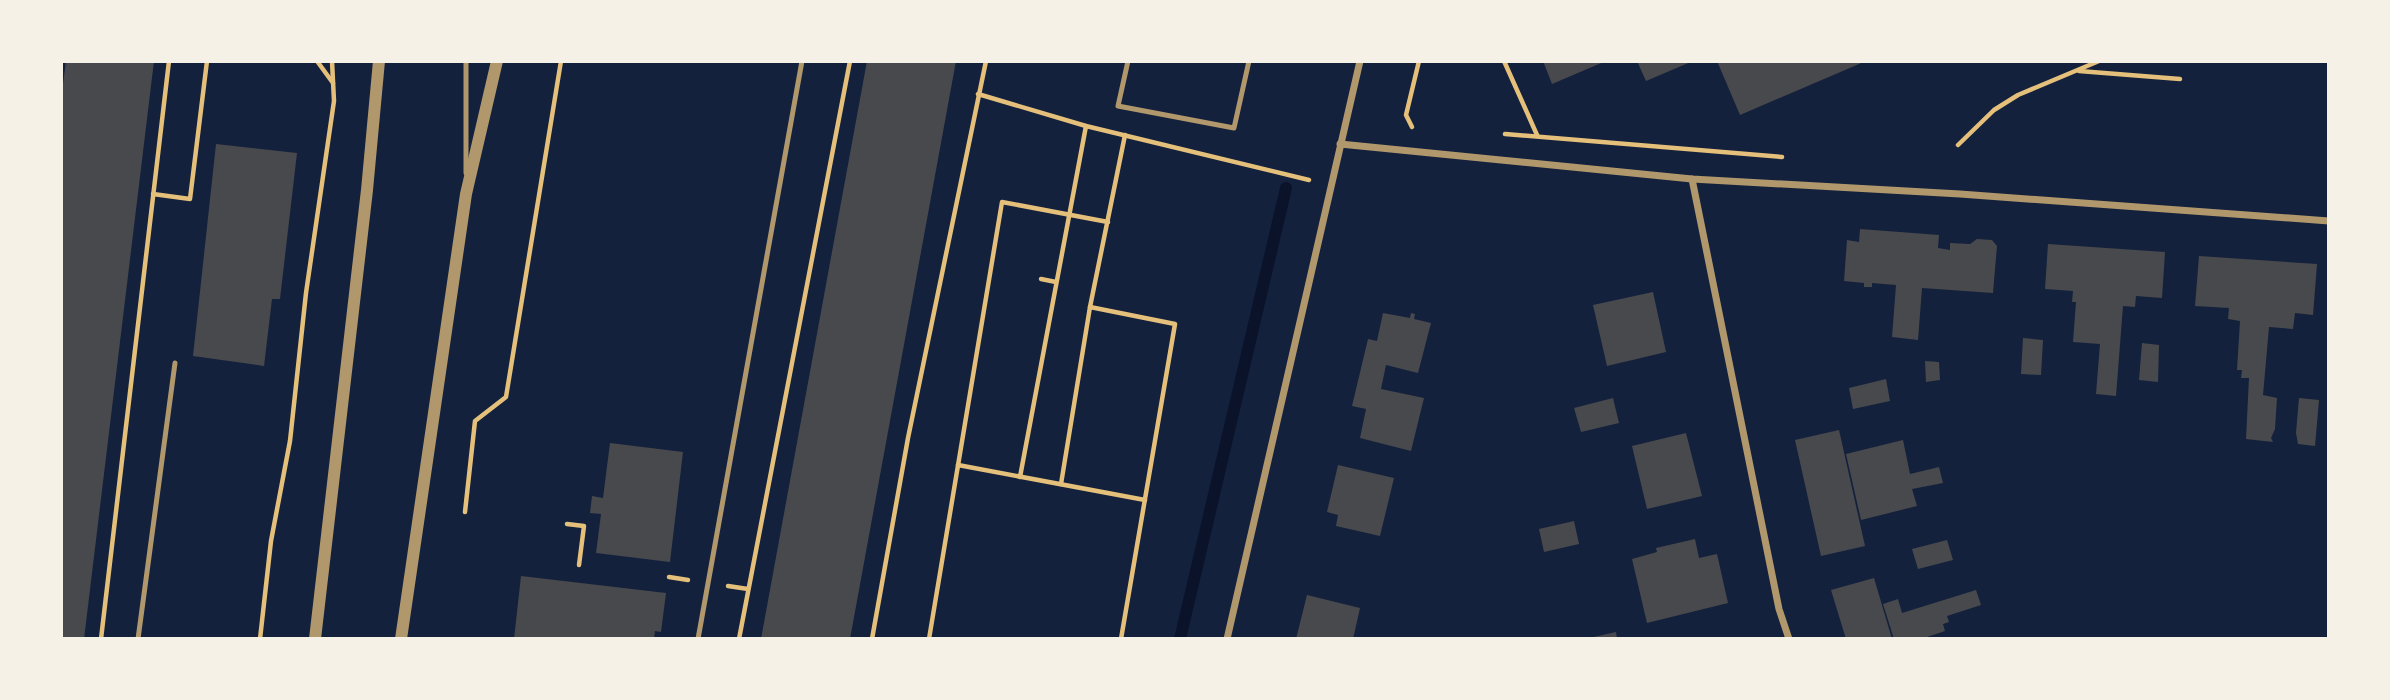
<svg xmlns="http://www.w3.org/2000/svg" width="2390" height="700" font-family="'Work Sans',sans-serif">
	<rect width="100%" height="100%" fill="#14213d"/>
	<g fill="none" stroke-linecap="round" stroke-linejoin="round">
		<polyline stroke="#0b132b" stroke-width="12" points="1180,639 1286,188"/>
	</g>
	<g fill="#48494c">
		<polygon points="66,61 154,61 84,639 61,639 61,100"/>
		<polygon points="867,61 956,61 850,639 761,639"/>
		<polygon points="1543,61 1606,61 1552,84"/>
		<polygon points="1637,61 1693,61 1646,81"/>
		<polygon points="1717,61 1866,61 1740,115"/>
		<polygon points="216,144 297,153 280,299 272,299 264,366 193,356"/>
		<polygon points="1860,229 1939,235 1938,248 1950,250 1950,243 1970,244 1977,239 1992,240 1997,246 1993,293 1922,288 1918,340 1892,337 1896,285 1872,283 1872,287 1864,287 1864,283 1844,281 1847,240 1859,242"/>
		<polygon points="2048,244 2165,252 2162,298 2136,296 2135,307 2123,306 2116,396 2096,394 2100,344 2073,342 2076,302 2072,302 2073,291 2045,289"/>
		<polygon points="2199,256 2317,264 2313,315 2295,313 2293,329 2269,327 2263,395 2277,398 2275,429 2271,438 2273,442 2246,439 2249,378 2241,378 2242,370 2237,370 2240,321 2228,319 2229,308 2195,306"/>
		<polygon points="1653,292 1666,352 1607,366 1593,305"/>
		<polygon points="1383,313 1410,318 1411,313 1415,314 1414,319 1431,323 1418,373 1386,365 1381,389 1424,398 1411,451 1360,438 1366,409 1352,406 1368,339 1377,341"/>
		<polygon points="2023,338 2043,340 2041,375 2021,374"/>
		<polygon points="2142,343 2159,345 2158,382 2139,380"/>
		<polygon points="1925,361 1939,362 1940,380 1926,382"/>
		<polygon points="1886,379 1890,401 1853,409 1849,388"/>
		<polygon points="1613,398 1619,423 1581,432 1574,408"/>
		<polygon points="2299,398 2319,400 2315,446 2298,444 2296,433"/>
		<polygon points="1839,430 1865,546 1821,556 1795,440"/>
		<polygon points="1686,433 1702,496 1647,509 1632,446"/>
		<polygon points="1903,440 1910,474 1939,467 1943,483 1912,489 1917,506 1861,520 1846,454"/>
		<polygon points="610,443 683,452 670,562 596,553 601,514 590,513 592,496 603,498"/>
		<polygon points="1338,465 1394,478 1380,536 1336,526 1338,515 1327,512"/>
		<polygon points="1574,521 1579,544 1544,552 1539,529"/>
		<polygon points="1695,539 1699,558 1717,554 1728,603 1647,623 1632,559 1657,552 1656,548"/>
		<polygon points="1947,540 1953,560 1918,569 1912,549"/>
		<polygon points="521,576 666,593 661,632 655,631 654,639 514,639"/>
		<polygon points="1874,578 1892,639 1846,639 1831,590"/>
		<polygon points="1976,590 1981,605 1947,616 1949,622 1943,624 1945,631 1921,639 1894,639 1883,604 1898,599 1902,613"/>
		<polygon points="1307,595 1360,608 1353,639 1296,639"/>
		<polygon points="1616,632 1617,639 1589,639 1589,638"/>
	</g>
	<g fill="none" stroke-linecap="round" stroke-linejoin="round">
		<g stroke="#e5c07b" stroke-width="4.5">
			<polyline points="317,61 333,83"/>
			<polyline points="1504,61 1537,135"/>
			<polyline points="2079,71 2180,79"/>
			<polyline points="978,94 1086,126 1309,180"/>
			<polyline points="1412,127 1406,115 1419,61"/>
			<polyline points="1505,134 1782,157"/>
			<polyline points="1958,145 1994,110 2018,95 2099,61"/>
			<polyline points="153,194 190,199 207,61"/>
			<polyline points="1041,279 1056,282"/>
			<polyline points="1090,307 1175,324 1121,639"/>
			<polyline points="958,465 1145,500"/>
			<polyline points="1020,477 1086,126"/>
			<polyline points="1061,484 1090,307 1125,135"/>
			<polyline points="465,512 475,421 506,397 561,61"/>
			<polyline points="567,524 584,526 579,565"/>
			<polyline points="669,577 688,580"/>
			<polyline points="728,586 748,589"/>
			<polyline points="101,639 169,61"/>
			<polyline points="260,639 271,541 290,441 306,293 334,101 332,61"/>
			<polyline points="739,639 850,61"/>
			<polyline points="872,639 908,438 986,61"/>
			<polyline points="929,639 1002,202 1108,222"/>
		</g>
		<g stroke="#b1986c" stroke-width="5">
			<polyline points="1128,61 1118,106 1234,128 1249,61"/>
			<polyline points="466,173 466,61"/>
			<polyline points="138,639 175,363"/>
			<polyline points="698,639 802,61"/>
		</g>
		<g stroke="#b1986c" stroke-width="7">
			<polyline points="1340,144 1692,179 1960,194 2329,221"/>
			<polyline points="1692,179 1779,609 1789,639"/>
			<polyline points="1227,639 1360,61"/>
		</g>
		<g stroke="#b1986c" stroke-width="12">
			<polyline points="315,639 367,190 379,61"/>
			<polyline points="401,639 466,194 497,61"/>
		</g>
	</g>
	<rect width="2390" height="700" fill="none" stroke="#f6f1e7" stroke-width="126"/>
</svg>
